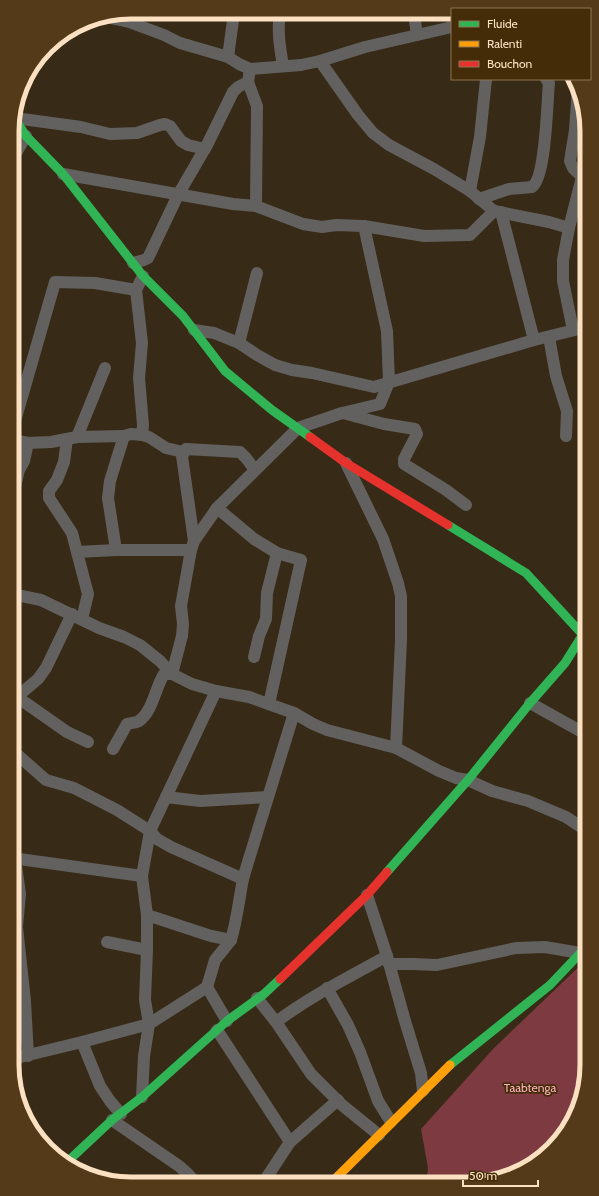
<svg xmlns="http://www.w3.org/2000/svg" width="599" height="1196" font-family="Cabin,sans-serif">
	<rect width="100%" height="100%" fill="#372a16"/>
	<polygon fill="#7d3a41" points="587,959 587,1073 578,1110 562,1138 534,1164 506,1178 468,1184 426,1184 428,1168 421,1129 494,1048"/>
	<g fill="none" stroke-linecap="round" stroke-linejoin="round">
		<g stroke="#62615f" stroke-width="12">
			<path d="M280,13C277,31 280,48 283,66"/>
			<polyline points="414,14 417,35"/>
			<polyline points="106,17 129,22 164,35 180,43 228,57 239,64 250,69 301,65 320,61 365,47 452,27"/>
			<polyline points="228,57 234,13"/>
			<polyline points="320,61 358,115 373,133 389,145 434,169 470,191 494,211"/>
			<polyline points="248,82 257,106 256,206"/>
			<polyline points="15,118 81,127 110,134 137,133 160,125 165,124 170,126 181,141 188,145 205,149"/>
			<polyline points="13,158 26,136"/>
			<polyline points="63,174 233,204 256,206 303,224 322,227 336,225 364,226 424,236 470,235 494,211 549,222 569,228 563,260 563,281 573,330"/>
			<polyline points="470,191 480,137 486,79"/>
			<path d="M479,199L509,189L532,187C546,178 547,102 549,83L546,79"/>
			<polyline points="501,212 534,340"/>
			<polyline points="13,213 15,204 13,199"/>
			<polyline points="569,228 582,177 573,168 570,161 575,130 578,88"/>
			<polyline points="133,263 144,260 148,258 178,195 207,145 233,92 238,87 248,82 250,69"/>
			<polyline points="143,276 136,290 142,343 139,378 143,425 142,435 131,434 124,436 110,481 108,498 116,550 191,550"/>
			<polyline points="194,330 214,333 239,343 257,355 275,365 292,370 312,373 374,387 534,340 587,327"/>
			<polyline points="549,337 556,376 567,411 566,436"/>
			<polyline points="239,343 257,273"/>
			<polyline points="343,413 384,424 415,429 417,434 404,459 404,464 446,490 466,505"/>
			<polyline points="13,428 55,282 95,283 136,290"/>
			<polyline points="142,435 149,437 166,448 183,452"/>
			<polyline points="77,437 105,368"/>
			<polyline points="67,439 64,462 57,480 49,491 49,498 72,533 88,594 82,619"/>
			<polyline points="13,440 28,443 51,442 77,437 124,436"/>
			<polyline points="346,463 383,539 398,583 401,596 401,640 396,748"/>
			<polyline points="217,508 254,539 277,553 301,560 269,704"/>
			<polyline points="13,522 15,508 15,487 19,470 24,461 28,443"/>
			<polyline points="194,541 182,456 186,449 240,452 246,458 255,470"/>
			<polyline points="77,552 116,550"/>
			<polyline points="12,594 41,600 99,628 124,637 140,645 160,661 172,674 192,684 216,691 249,697 294,713 313,724 327,730 396,748 439,771 456,778 468,780 492,791 528,801 566,817 587,831"/>
			<polyline points="254,657 259,636 266,619 267,593 277,553"/>
			<polyline points="17,697 67,732 88,742"/>
			<polyline points="12,701 38,679 46,668 72,614"/>
			<polyline points="530,703 582,732"/>
			<path d="M113,749L127,724C130,723 136,723 139,721C153,711 155,688 164,674H172L182,636L183,624L181,606L191,550L194,541L217,508L298,428L342,413L380,404L389,382L387,331L364,226"/>
			<polyline points="12,750 46,780 74,788 117,810 150,831 157,839 171,847 243,879 248,862 294,713"/>
			<polyline points="166,797 200,801 268,797"/>
			<polyline points="12,858 142,876 150,831 216,691"/>
			<polyline points="15,858 20,894 17,927 25,1001 28,1056"/>
			<polyline points="367,895 387,956 405,1021 421,1073 423,1091"/>
			<polyline points="147,915 211,936 231,940 215,960 207,987"/>
			<path d="M231,940C237,920 239,900 243,879"/>
			<polyline points="107,942 147,950"/>
			<polyline points="389,964 413,964 437,965 516,948 545,947 580,953"/>
			<polyline points="327,988 348,1025 360,1052 378,1101 391,1122"/>
			<path d="M257,998L276,1022C311,996 349,977 387,956"/>
			<polyline points="276,1022 311,1074 342,1105 379,1135"/>
			<polyline points="217,1030 290,1142"/>
			<polyline points="82,1042 100,1086 110,1101 121,1114"/>
			<polyline points="12,1059 82,1042 149,1024 207,987 227,1021"/>
			<polyline points="142,1097 144,1056 149,1024 145,1000 147,950 147,915 142,876"/>
			<polyline points="112,1120 179,1166 188,1174 196,1183"/>
			<polyline points="263,1183 290,1142 338,1100"/>
		</g>
		<g stroke="#30b455" stroke-width="9">
			<polyline points="13,116 26,136 63,174 143,276 183,316 225,371 272,410 310,437"/>
			<polyline points="448,525 526,573 583,635 587,637"/>
			<polyline points="387,872 468,780 530,703 565,663 587,628"/>
			<polyline points="450,1065 550,985 587,946"/>
			<polyline points="66,1163 112,1120 142,1097 227,1021 264,994 280,979"/>
		</g>
		<polyline stroke="#ff9f0a" stroke-width="9" points="330,1184 450,1065"/>
		<g stroke="#e5322d" stroke-width="9">
			<polyline points="310,437 346,463 448,525"/>
			<polyline points="280,979 367,895 387,872"/>
		</g>
	</g>
	<g text-anchor="middle" stroke-width="3.5" stroke-linejoin="round" paint-order="stroke">
		<g font-size="12" fill="#fbb3bb" stroke="#452c09">
			<text x="530" y="1092">Taabtenga</text>
		</g>
	</g>
	<path d="M0 0H599V1196H0ZM131 19H468A112 112 0 0 1 580 131V1065A112 112 0 0 1 468 1177H131A112 112 0 0 1 19 1065V131A112 112 0 0 1 131 19Z" fill="#543a18" fill-rule="evenodd"/>
	<path fill="none" stroke="#fbe1c2" stroke-width="5" d="M131 19H468A112 112 0 0 1 580 131V1065A112 112 0 0 1 468 1177H131A112 112 0 0 1 19 1065V131A112 112 0 0 1 131 19Z"/>
	<rect x="451" y="8" width="140" height="72" fill="#452c09" stroke="#8e7453"/>
	<rect x="459" y="21" width="20" height="6" fill="#30b455" stroke="#8e7453"/>
	<text x="487" y="28" font-size="12" fill="#fbe1c2">Fluide</text>
	<rect x="459" y="41" width="20" height="6" fill="#ff9f0a" stroke="#8e7453"/>
	<text x="487" y="48" font-size="12" fill="#fbe1c2">Ralenti</text>
	<rect x="459" y="61" width="20" height="6" fill="#e5322d" stroke="#8e7453"/>
	<text x="487" y="68" font-size="12" fill="#fbe1c2">Bouchon</text>
	<path d="M463 1180v6h75v-6" fill="none" stroke="#fbe1c2" stroke-width="2"/>
	<text x="469" y="1180" font-size="12" fill="#fbe1c2" stroke="#452c09" stroke-width="3" paint-order="stroke">50 m</text>
</svg>
